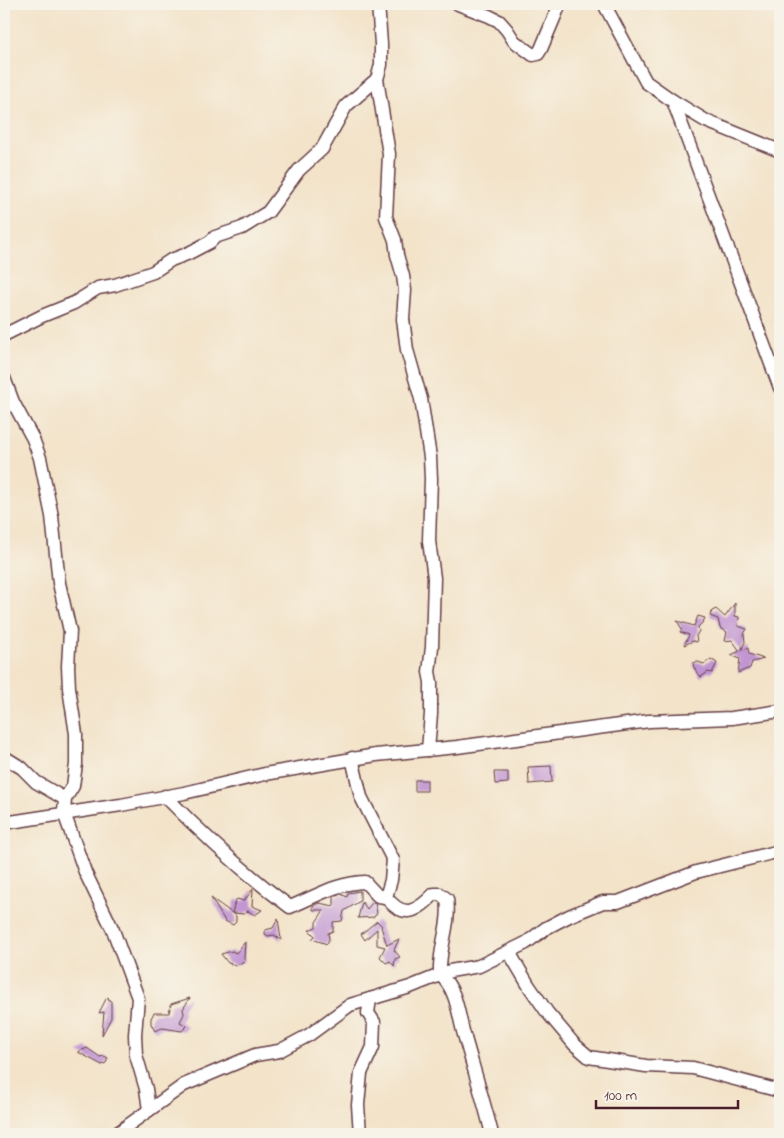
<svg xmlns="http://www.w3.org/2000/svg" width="784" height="1138" font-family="'Indie Flower',sans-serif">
	<rect width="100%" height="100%" fill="#f7f3e8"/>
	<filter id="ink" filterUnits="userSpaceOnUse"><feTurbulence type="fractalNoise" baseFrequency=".02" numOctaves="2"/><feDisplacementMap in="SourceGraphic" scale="10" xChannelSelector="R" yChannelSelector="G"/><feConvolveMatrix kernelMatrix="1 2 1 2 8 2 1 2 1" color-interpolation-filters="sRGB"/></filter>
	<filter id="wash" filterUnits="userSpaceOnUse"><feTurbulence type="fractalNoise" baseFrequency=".0096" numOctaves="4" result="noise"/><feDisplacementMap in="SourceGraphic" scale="20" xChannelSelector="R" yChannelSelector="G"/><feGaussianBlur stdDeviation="1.12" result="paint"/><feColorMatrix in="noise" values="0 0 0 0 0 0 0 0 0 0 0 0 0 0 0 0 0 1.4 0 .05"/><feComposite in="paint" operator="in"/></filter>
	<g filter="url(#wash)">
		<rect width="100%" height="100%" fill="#f3e3c9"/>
		<g id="blocks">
			<g fill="#c195d2">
				<polygon points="735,603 735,616 739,617 738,626 747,629 744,634 745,642 741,651 748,648 749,654 764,659 752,662 750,668 738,673 740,659 731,655 740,651 732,640 725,641 727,632 720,628 718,619 710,616 712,611 716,609 725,617"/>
				<polygon points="698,616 705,618 703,622 698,627 699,631 696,636 697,642 693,641 684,645 689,635 680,632 682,629 677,621 694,626"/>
				<polygon points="711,659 717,663 712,673 708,672 701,677 694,668 693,663 698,662 704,664"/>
				<polygon points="551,766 552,782 529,784 528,767"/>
				<polygon points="494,772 508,772 508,783 495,784"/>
				<rect x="415" y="780" width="12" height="11"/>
				<polygon points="253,889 252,906 262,910 255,915 248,911 244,914 233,913 236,916 236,922 233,925 225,921 211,898 232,913 235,901 237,899 244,901"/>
				<polygon points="360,891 360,901 344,911 342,921 333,922 333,931 328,933 329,939 327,944 312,939 315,936 309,930 316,927 316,922 324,910 313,910 313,906 319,903 334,906 334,897 341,894 347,897 348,893"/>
				<polygon points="362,902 367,909 373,902 375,903 377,913 374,917 358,918"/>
				<polygon points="278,919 281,940 274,935 268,936 265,934 265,930 273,928"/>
				<polygon points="377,921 382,926 381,927 387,945 399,939 394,950 400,957 395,959 394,966 390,961 386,963 380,957 385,947 377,945 377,929 365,940 361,934"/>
				<polygon points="245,942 244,958 245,961 236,965 228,963 221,954 232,951 236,953"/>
				<polygon points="108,997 109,1000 111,1000 111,1018 102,1035 104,1012 99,1013 106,999"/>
				<polygon points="190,998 183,1009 184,1014 180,1022 187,1026 182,1031 162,1028 155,1031 151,1024 151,1018 154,1013 169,1013 171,1004"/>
				<polygon points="87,1048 100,1057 104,1056 108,1058 106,1063 102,1065 78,1052"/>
			</g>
		</g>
	</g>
	<g filter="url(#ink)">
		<use href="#blocks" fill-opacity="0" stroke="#633c43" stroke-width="1"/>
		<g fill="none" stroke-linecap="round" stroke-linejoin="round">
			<defs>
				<g id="minor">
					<polyline points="378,4 381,44 381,65 377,79 389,154 386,217 395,240 397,255 403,276 405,290 403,319 407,350 421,399 430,457 431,479 429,541 434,578 432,647 429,672 431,682 431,714 428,750"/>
					<polyline points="458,4 489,16 499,21 507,30 514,41 533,55 538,54 541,49 560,4"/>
					<polyline points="604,4 646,82 673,101 780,388"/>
					<polyline points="673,101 706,121 780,151"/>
					<polyline points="4,335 42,316 74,303 98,288 115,285 153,272 171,260 187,254 210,242 215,237 242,228 268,212 299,170 322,149 346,106 377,79"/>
					<polyline points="4,378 13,402 33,439 40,458 52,516 59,583 70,631 68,666 69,688 76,734 76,764 73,786 65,799 64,813 85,872 113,930 138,998 135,1035 136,1055 146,1089 149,1110"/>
					<polyline points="4,757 22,768 36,782 65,799"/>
					<path d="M352,758L361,797L393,860L391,880L386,897C403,919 416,913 434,894H440L447,899C451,925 438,949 440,975C458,990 458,1017 465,1038C474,1070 484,1102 492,1134"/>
					<path d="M165,796C206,838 243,872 290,907C317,896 336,883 365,882L378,896L386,897"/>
					<polyline points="4,823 121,805 184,793 265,774 376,755 457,747 649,721 732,718 780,711"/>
					<polyline points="509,952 529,986 547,1012 574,1044 589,1057 646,1066 693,1068 780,1091"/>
					<polyline points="116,1134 184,1085 255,1055 279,1051 309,1035 350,1005 410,987 450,971 479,966 526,943 546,928 569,916 603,902 618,902 696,872 780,851"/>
					<polyline points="360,1134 358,1105 361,1073 373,1047 374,1022 368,1013 370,999"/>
				</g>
			</defs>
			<use href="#minor" stroke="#633c43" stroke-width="15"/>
			<use href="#minor" stroke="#fff" stroke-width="12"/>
		</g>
	</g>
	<rect width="784" height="1138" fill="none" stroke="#f7f3e8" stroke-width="20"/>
	<path d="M596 1100v8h142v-8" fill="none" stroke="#4a1f2b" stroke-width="2.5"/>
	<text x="604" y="1100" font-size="15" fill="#4a1f2b" stroke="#f7f3e8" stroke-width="4" paint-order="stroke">100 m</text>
</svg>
